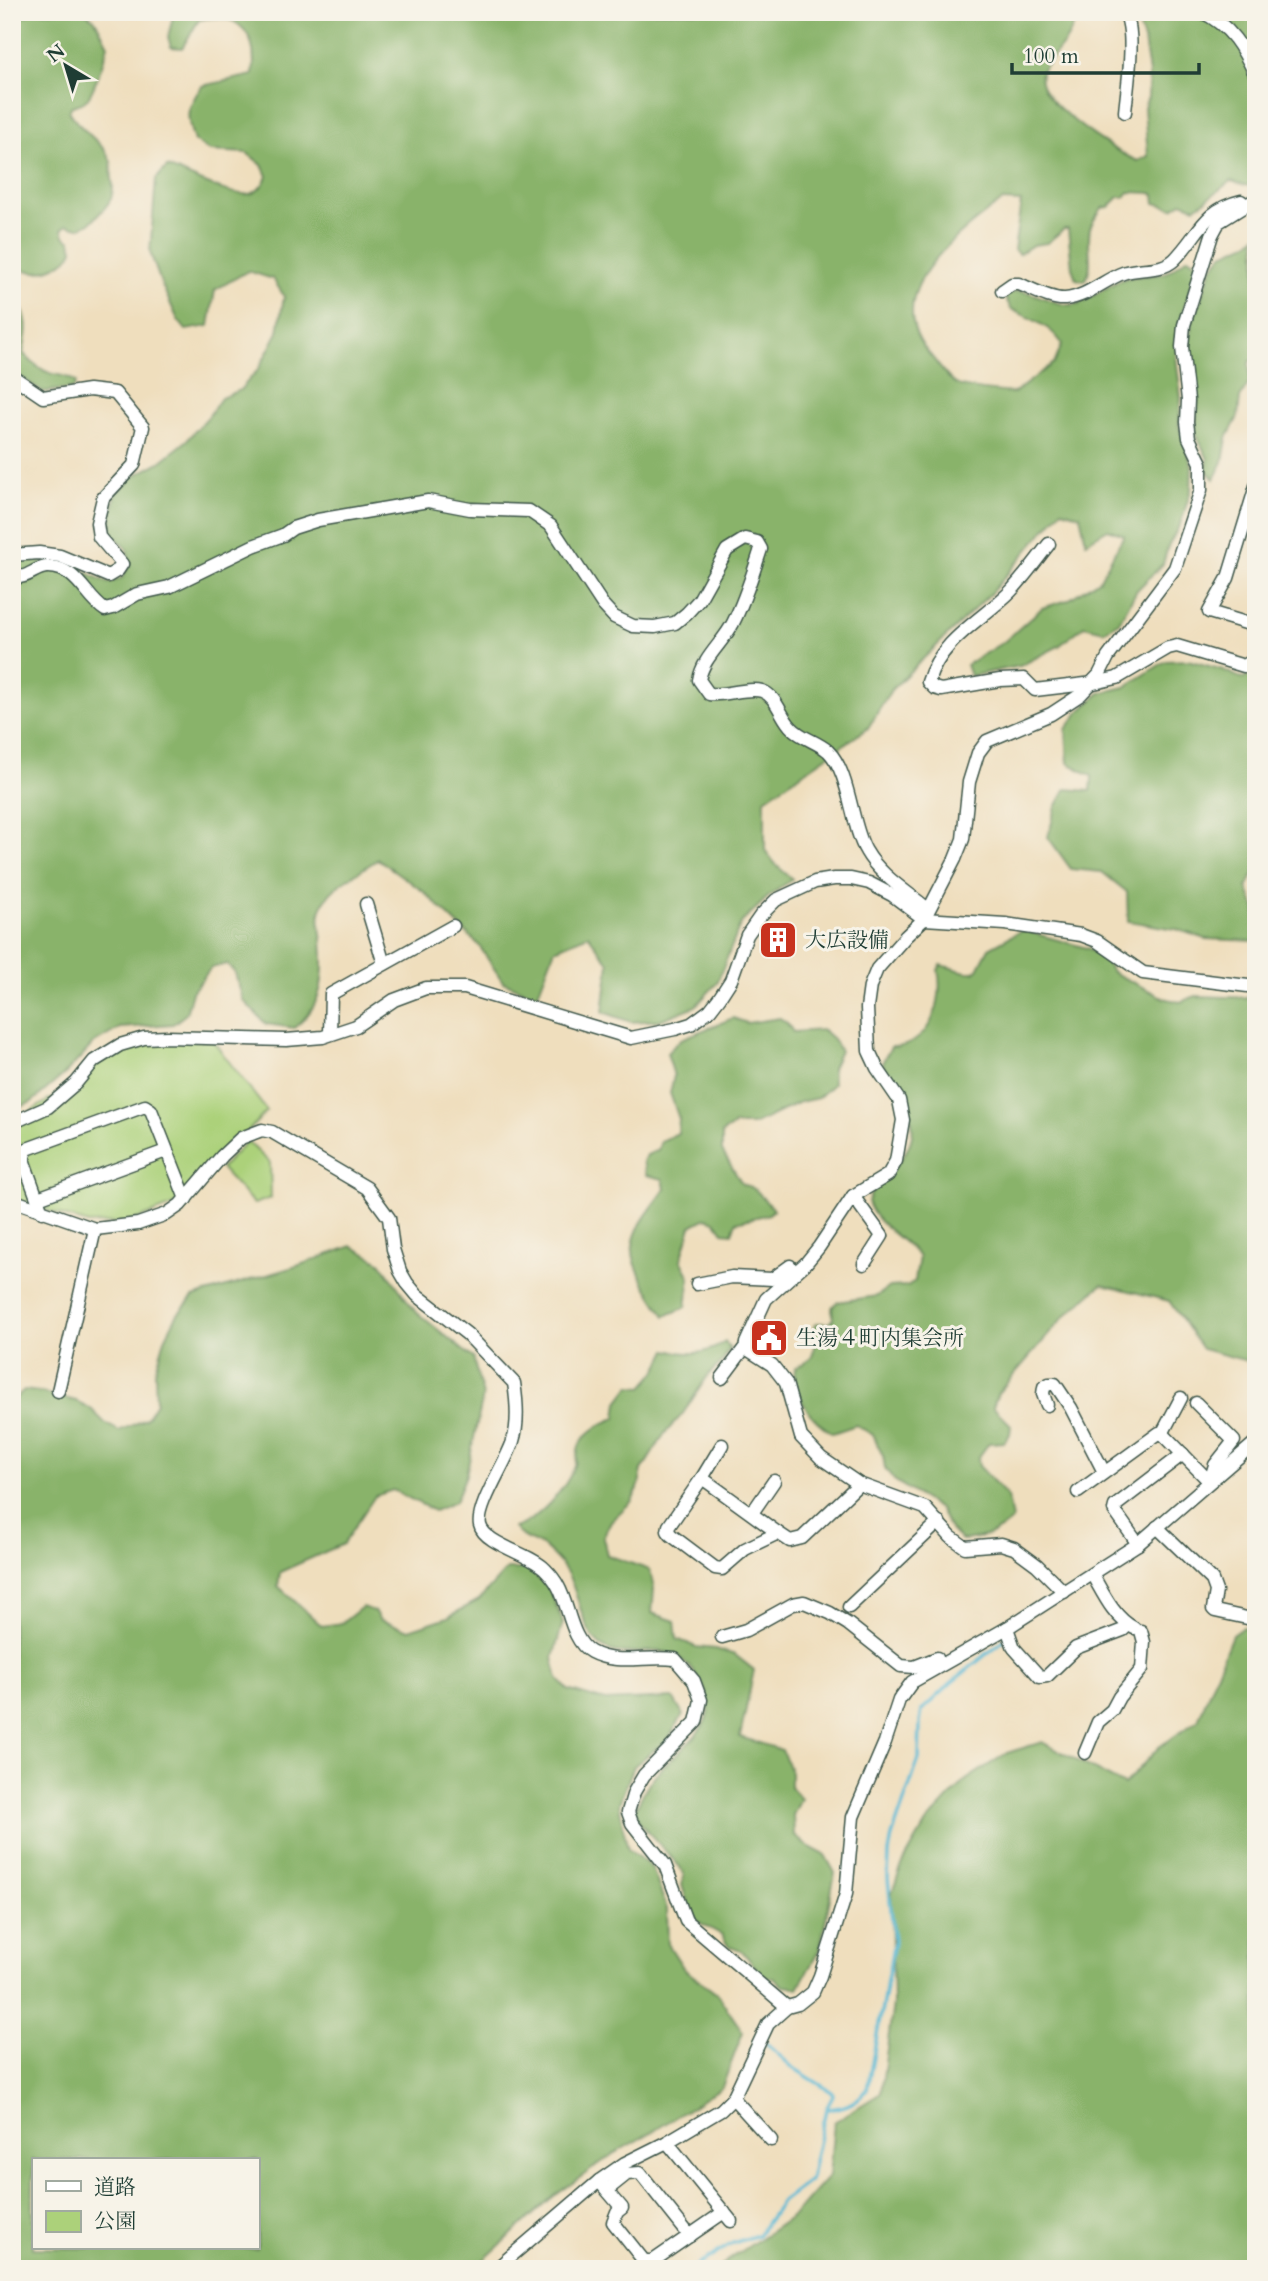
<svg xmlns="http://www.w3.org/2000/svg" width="1268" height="2281" font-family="Cardo,'Noto Serif JP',serif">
	<rect width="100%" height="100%" fill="#f7f3e8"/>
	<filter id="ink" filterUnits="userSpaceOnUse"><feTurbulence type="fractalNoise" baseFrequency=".0143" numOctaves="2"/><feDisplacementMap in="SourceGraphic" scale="14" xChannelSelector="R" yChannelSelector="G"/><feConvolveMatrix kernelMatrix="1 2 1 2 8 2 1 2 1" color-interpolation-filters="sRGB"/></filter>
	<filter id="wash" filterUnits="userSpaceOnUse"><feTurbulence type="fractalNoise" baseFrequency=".00686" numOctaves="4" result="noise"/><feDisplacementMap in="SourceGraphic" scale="28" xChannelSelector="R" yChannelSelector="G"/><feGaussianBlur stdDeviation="1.57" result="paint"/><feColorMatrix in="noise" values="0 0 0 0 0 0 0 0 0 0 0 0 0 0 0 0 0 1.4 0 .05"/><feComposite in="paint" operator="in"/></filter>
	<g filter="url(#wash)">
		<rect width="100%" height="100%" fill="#efdebd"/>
		<g fill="#acd17a" stroke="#668757" stroke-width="2">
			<polygon points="210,1037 267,1111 211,1171 173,1206 126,1223 88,1224 12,1199 12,1123 76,1083 108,1053 144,1038"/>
			<polygon points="247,1141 270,1163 271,1198 254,1204 221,1168"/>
		</g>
		<g fill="#89b36a" stroke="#54784f" stroke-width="2" fill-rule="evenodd">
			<path d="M35,12H84L95,20L108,45C105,57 94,91 87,99C84,103 77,105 72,106L69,111C78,130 104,141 111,162C112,167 111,174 112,179C116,200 106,207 92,221C84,228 77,229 67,225L62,229L64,236L71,241L73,250C69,262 48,272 35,272C27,271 20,268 12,269V21Z"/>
			<path d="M174,12H1045L1051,16L1057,12H1075C1076,36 1055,53 1041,71C1041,74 1040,78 1041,82C1048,108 1113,151 1138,161L1148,156L1144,108L1148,97L1149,73L1144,40L1134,12H1256V184L1252,187L1231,181C1219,189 1209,200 1195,207L1182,202L1173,208L1155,203L1154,194L1150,193L1129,192L1125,197H1119L1109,207L1102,208C1098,214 1092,222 1090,228C1086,246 1095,265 1085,281L1076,279L1072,268L1068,229H1064L1047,243L1033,245L1019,254L1014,250L1021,202L1002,201C956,235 875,295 931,356C938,364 947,379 956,384C965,389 1002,392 1014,393L1055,362L1062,344C1052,326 1029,318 1011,309L1005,297C1021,280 1050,306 1071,305C1083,305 1106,287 1118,281C1133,274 1146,277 1161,274C1170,272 1181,263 1188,257L1198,264L1179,325L1176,356L1181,398L1179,426L1192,466L1191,490L1181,522L1168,547L1163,564L1137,590L1119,622L1104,631L1084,626L1059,646L1020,666L970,676L966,665L1005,641L1042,608L1068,600L1100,579L1124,535L1108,529L1086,542L1080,515L1062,510L991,593L891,690L868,728L765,799V850L777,866L792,879L768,897L741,923L717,983L696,1006L660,1020L631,1022L603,1012L609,963L588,935L555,949L537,996L503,982L478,944L424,892L378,859C359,873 325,887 320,913C318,921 321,932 322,940C325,975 324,1005 294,1028L266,1024L243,1000L235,973L227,964L211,968L192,992L186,1014L173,1024L120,1028L93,1044L67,1072L32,1102L12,1111V557C22,562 53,561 67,565C81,569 95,577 109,583L122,578L130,564L127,549L112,533V513L116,493L134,476L160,462L184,443L208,417L221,398L240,390L258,370L278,332L284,296L273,279L248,271L215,290L209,326L186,330L178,320L161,283L150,252L156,179L167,167C186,174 235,200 253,193C260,190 265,182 267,176L262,165L247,153L210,151L194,141C185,114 186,109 202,86L253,75C258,35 241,11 199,20L182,48L171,47L168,37Z"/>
			<polygon points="1256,236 1256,358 1249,362 1250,381 1240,398 1238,417 1227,438 1223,462 1214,479 1206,470 1208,459 1195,432 1198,401 1188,352 1192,323 1212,268 1223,254 1250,242"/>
			<path d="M12,299C31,312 28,332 23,353C31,362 41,371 53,374C63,376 67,376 76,382L74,388L43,392L12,371Z"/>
			<polygon points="1188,660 1223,670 1243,679 1256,673 1256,870 1247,887 1256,910 1256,941 1206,939 1176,929 1128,921 1127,892 1102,872 1071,869 1048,837 1056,807 1066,789 1091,791 1092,776 1068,763 1066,729 1080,711 1100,693 1125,687 1166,661"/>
			<path d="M1022,930L1087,948L1105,959L1112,972L1164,998L1180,1002L1196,996L1256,998V1357L1247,1361L1202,1349L1169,1301L1102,1284L1063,1318L998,1393L993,1407L1011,1425L1010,1434L1004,1442L989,1443L978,1458L979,1466L1008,1497L1012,1520C999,1533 981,1539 962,1540L951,1531L939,1509L894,1480L885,1468L883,1456L873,1435L856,1425L833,1433C812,1421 791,1395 795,1368C800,1365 807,1362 811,1358C817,1350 812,1333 816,1323H829L833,1319L832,1307L837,1302L877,1296L890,1287L907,1286L915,1281L919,1257C904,1237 876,1227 868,1202C871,1189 882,1181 891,1171C934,1125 903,1109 882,1063L891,1047C929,1048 945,1002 938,970L941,965L966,972H974L978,969L989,948Z"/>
			<path d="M733,1018L747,1023L780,1018L787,1023L793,1032L823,1030L833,1039L840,1051L832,1068L833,1084L818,1098L800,1102L753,1125H735L722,1133V1151L742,1184C763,1190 759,1198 774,1209L769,1214L736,1222L732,1233L723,1232L715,1221L706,1218L691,1226L681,1260L690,1277L686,1307L665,1316C654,1300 630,1265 633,1246C635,1225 654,1206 665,1189L663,1179L646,1175L643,1161L647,1155L658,1150L661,1141L678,1133L679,1119L670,1093L674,1076L667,1053L681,1039Z"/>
			<path d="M352,1246L380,1262L415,1311L473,1358L483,1396L466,1475L455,1502L434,1511L393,1490L375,1496L343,1544L280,1572L278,1586L322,1626L342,1623L362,1607L374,1611L380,1620L409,1630L448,1617L479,1600L507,1569H528L549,1588L563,1622L553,1658L558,1679L568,1690L605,1701L673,1698L683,1715L668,1739L634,1766L619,1803L623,1827L628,1849L652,1868L667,1909L668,1944L684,1969L717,1994L743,2032L722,2087L657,2129L613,2154L549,2200L474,2269H12V1404L15,1398L24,1390L39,1392L76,1401L90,1408L105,1423L119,1431L146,1419L156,1403L155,1372L165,1339L177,1315L193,1297L297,1266ZM33,2160H257V2248H33Z"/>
			<path d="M725,1342L730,1348L722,1362L709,1374L682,1415L665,1433L642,1470L638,1489L632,1501L611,1521L603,1537L607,1555L650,1570L654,1589L652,1613L675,1621L677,1639L696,1647L716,1649L735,1655L754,1670L740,1737L782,1750L791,1773V1788L801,1799L793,1815L794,1834L804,1844L825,1855L835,1873L820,1949L798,1988L783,1986L774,1977L764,1978L743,1952L728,1946L722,1935L697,1921L690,1911L682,1885L684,1875L680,1867L640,1823L635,1810C641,1797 647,1784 657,1773C671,1758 705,1733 708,1713C710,1699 703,1683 695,1673C662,1630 628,1668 599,1644C582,1630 578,1590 566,1571C561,1563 548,1549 540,1545C529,1539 522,1539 514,1528C537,1521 567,1488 575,1465C577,1459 577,1450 580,1444C588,1431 602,1423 616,1418L618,1402L630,1386L643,1387L656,1372L667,1350C688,1355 707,1355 725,1342Z"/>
			<polygon points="1243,1627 1256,1629 1256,2269 716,2269 794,2215 829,2176 834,2122 881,2093 893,2004 891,1895 903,1863 926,1823 966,1780 1007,1753 1042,1742 1124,1785 1159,1747 1198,1720 1232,1635"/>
		</g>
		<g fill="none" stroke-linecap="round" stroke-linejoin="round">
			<g stroke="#54b7d3" stroke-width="3.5">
				<polyline points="764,2041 792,2067 832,2092 833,2096 826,2109"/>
				<path d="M692,2269L733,2243L758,2235L782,2201L810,2180L826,2109C844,2108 855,2104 867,2090L894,1942L888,1878L889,1853L892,1836L919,1759L920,1723L922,1710L951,1683L1004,1640"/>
			</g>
		</g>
	</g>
	<g filter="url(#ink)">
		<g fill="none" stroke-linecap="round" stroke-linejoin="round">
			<defs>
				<g id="minor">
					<path d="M1124,12C1137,29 1127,89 1125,112"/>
					<path d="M1202,12C1231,26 1243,48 1256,76"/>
					<path d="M1002,291L1012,284H1019C1032,289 1051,300 1065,299C1087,297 1104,280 1123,273C1140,267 1161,272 1174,260C1199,235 1203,210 1241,201L1245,204"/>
					<polyline points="12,376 43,397 89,390 115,393 143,427 134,465 103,498 97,523 99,537 122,564 118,570 108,576 60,556 39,553 12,555"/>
					<polyline points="1256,486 1228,578 1209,612 1256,626"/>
					<path d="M1049,544C1037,559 1025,576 1011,591C982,620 941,639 928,682L934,688L941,690L1000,680L1024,679L1035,690L1094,683L1117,678L1168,648L1177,646L1244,666L1256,659"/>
					<path d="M12,576C27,581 35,566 49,567C78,568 85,597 105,610L113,608L137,594L169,587L253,546L283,535L293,528L318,520L428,501L470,509L529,511L551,526L603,605L614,617L633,626L655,627L675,623L687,613L699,600L727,550L745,539L757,542L761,549C753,573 745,600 733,623C723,643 703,657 699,680L709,694C725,696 748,687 762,691C777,696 781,718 792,728C801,738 818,742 828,751C850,772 851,826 866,851C879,874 903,889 924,906V919"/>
					<polyline points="366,904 384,964"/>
					<polyline points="330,1034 331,994 453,926"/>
					<polyline points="12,1123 48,1107 76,1083 94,1061 120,1045 144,1038 167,1037 286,1040 323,1037 356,1026 394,1000 426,988 465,988 631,1038 675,1029 691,1024 710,1010 720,997 731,980 747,935 761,915 776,900 815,882 834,879 851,879 869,883 892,895 924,919 1005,924 1081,935 1097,941 1143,973 1256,987"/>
					<polyline points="853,1196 882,1236 864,1264"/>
					<polyline points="38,1198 166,1151"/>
					<path d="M12,1200L95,1229L138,1224L167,1214L180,1205L222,1156L241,1138L262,1130L272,1132L367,1188L389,1218L393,1249L400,1271L407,1283L417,1295L467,1334L514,1383C517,1402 519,1423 513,1441C507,1461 476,1507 480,1525C484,1544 531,1554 545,1569C550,1574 555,1580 558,1586C569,1605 571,1641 591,1652C617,1666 647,1655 675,1659L694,1681L701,1700L696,1722L644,1775L634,1792L628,1812L632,1823L665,1865L686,1921L787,2007"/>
					<polyline points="42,1212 24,1162 24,1156 27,1149 145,1106 151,1110 186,1199"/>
					<polyline points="697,1284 732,1277 772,1279 790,1266"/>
					<polyline points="722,1378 746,1346"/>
					<polyline points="58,1391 95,1229"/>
					<polyline points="1196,1403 1234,1441 1215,1465 1210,1481"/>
					<polyline points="1047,1405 1043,1394 1044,1387 1049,1384 1055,1384 1071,1408 1104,1472"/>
					<polyline points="1162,1434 1181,1398"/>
					<polygon points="702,1478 778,1533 745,1549 722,1569 715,1568 671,1535 668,1531 669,1526"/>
					<polyline points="702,1478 722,1445"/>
					<polyline points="1078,1492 1159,1433 1164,1435 1209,1481"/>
					<polyline points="752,1513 774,1481"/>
					<polyline points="1157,1527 1212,1580 1216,1591 1213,1609 1215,1611 1256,1620"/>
					<polyline points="778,1533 790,1541 802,1538 859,1484"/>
					<polyline points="1138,1544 1114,1510 1115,1506 1183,1454"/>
					<path d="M1092,1574C1103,1593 1114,1618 1134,1628"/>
					<polyline points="1064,1592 1037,1565 1014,1548 1001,1544 965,1547 951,1537 925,1508 859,1484 821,1458 801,1437 786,1383 772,1365 747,1349 746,1343 766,1299 806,1263 819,1247 853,1196 888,1175 896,1161 903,1120 899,1100 877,1068 869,1051 867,1008 870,986 877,969 906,936 924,919 955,859 963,839 969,782 978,753 987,741 1051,714 1080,695 1099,675 1108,657 1175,568 1201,490 1201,463 1189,438 1187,422 1188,400 1182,347 1184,325 1212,235 1219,222 1256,199"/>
					<polyline points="849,1607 939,1522"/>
					<polyline points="1007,1628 1014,1648 1040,1677 1047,1676 1076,1648 1123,1630 1128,1625"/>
					<polyline points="722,1637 746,1630 793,1604 804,1602 830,1613 848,1624 901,1666 914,1667 937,1658"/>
					<polyline points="1085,1753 1098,1722 1112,1710 1119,1697 1142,1669 1144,1642 1141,1631"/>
					<polyline points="733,2098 771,2140"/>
					<polyline points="667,2142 731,2221"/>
					<polyline points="599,2181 622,2208 617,2212 613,2222 644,2261 653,2261 724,2212"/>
					<polyline points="607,2190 627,2174 640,2173 690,2236"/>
					<polyline points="496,2269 599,2181 625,2163 667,2142 721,2110 733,2098 768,2024 787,2007 798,2004 813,1992 820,1976 846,1894 853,1817 885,1742 899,1700 912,1682 1007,1628 1138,1544 1256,1442"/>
				</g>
			</defs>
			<use href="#minor" stroke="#3e5549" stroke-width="15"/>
			<use href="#minor" stroke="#fff" stroke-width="12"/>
		</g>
	</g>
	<defs>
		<symbol id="building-square" viewBox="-11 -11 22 22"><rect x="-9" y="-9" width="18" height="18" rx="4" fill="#c8321e" stroke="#f7f3e8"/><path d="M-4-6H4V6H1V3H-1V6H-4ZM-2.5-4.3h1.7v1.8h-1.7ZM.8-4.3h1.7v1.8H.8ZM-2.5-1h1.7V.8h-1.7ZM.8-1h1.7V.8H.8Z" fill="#fff"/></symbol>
		<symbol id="civic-square" viewBox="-11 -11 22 22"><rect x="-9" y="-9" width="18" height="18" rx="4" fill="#c8321e" stroke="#f7f3e8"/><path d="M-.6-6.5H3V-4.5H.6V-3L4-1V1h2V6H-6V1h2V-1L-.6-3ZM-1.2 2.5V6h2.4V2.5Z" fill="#fff"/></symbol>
	</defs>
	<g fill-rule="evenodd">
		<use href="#building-square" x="756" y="918" width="44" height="44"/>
		<use href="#civic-square" x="747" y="1316" width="44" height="44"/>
	</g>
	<g text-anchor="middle" stroke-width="6" stroke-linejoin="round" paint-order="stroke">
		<g font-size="21" fill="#1f3d34" stroke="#f7f3e8" text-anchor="start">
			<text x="805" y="947">大広設備</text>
			<text x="796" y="1345">生湯４町内集会所</text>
		</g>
	</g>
	<rect width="1268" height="2281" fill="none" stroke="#f7f3e8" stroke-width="42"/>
	<rect x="32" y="2158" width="228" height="91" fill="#f7f3e8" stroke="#a1aaa0" stroke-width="2"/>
	<rect x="46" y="2181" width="35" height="10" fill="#ffffff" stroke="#a1aaa0" stroke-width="2"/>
	<text x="94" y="2194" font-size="21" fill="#1f3d34">道路</text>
	<rect x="46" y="2211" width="35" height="21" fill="#acd17a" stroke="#a1aaa0" stroke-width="2"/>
	<text x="94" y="2228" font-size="21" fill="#1f3d34">公園</text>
	<g transform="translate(66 66) rotate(322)" stroke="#f7f3e8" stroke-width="5" paint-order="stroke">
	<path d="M0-5L12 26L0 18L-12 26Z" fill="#1f3d34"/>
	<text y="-10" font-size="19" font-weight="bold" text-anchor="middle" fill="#1f3d34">N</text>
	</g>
	<path d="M1012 63v10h187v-10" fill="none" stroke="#1f3d34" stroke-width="3.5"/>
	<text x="1023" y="63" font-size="21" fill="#1f3d34" stroke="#f7f3e8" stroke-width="5" paint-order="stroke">100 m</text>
</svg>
